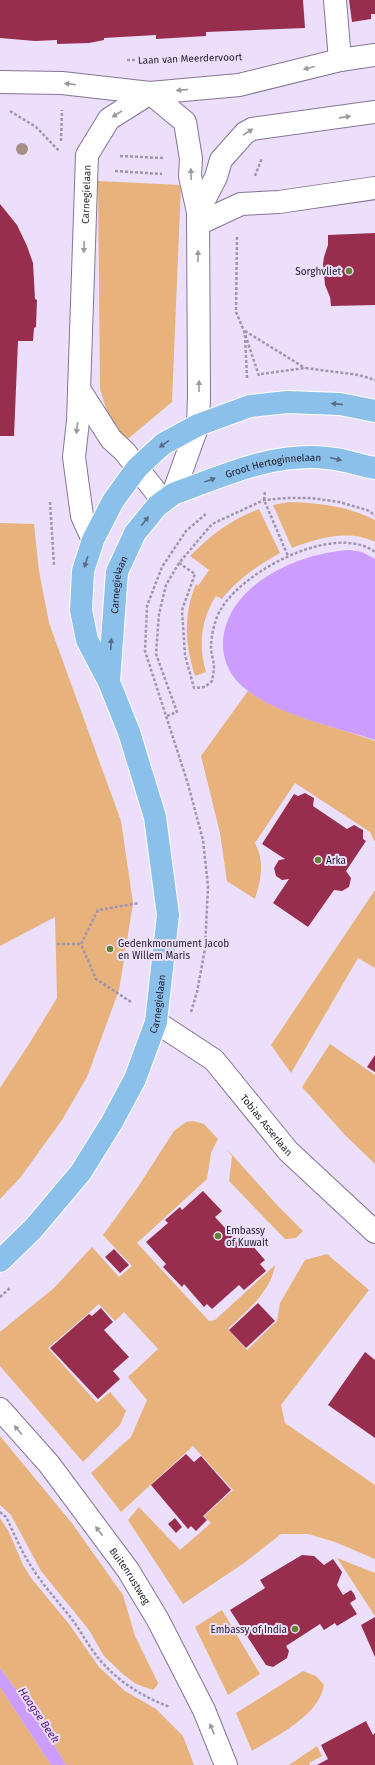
<svg xmlns="http://www.w3.org/2000/svg" width="375" height="1765" font-family="'Fira Sans',sans-serif">
	<rect width="100%" height="100%" fill="#ecdffb"/>
	<g fill="#e8b27c">
		<polygon points="98,181 181,185 172,402 124,442 109,418 100,389"/>
		<path d="M289,502C319,503 348,506 375,520V542C349,529 318,538 292,548L273,505Z"/>
		<path d="M259,509L280,553C257,566 238,579 222,599L216,596C201,619 198,646 206,672L195,676C185,645 183,615 196,584L198,586L209,570L190,556C212,534 230,520 259,509Z"/>
		<polygon points="0,523 34,524 39,571 49,623 121,821 133,903 119,990 87,1077 62,1120 20,1178 0,1199 0,1088 29,1044 57,998 55,917 0,946"/>
		<path d="M248,691C286,717 332,725 375,741V842L370,832L295,783L255,843C265,862 261,879 255,899L227,881L220,833L201,756Z"/>
		<polygon points="375,890 375,968 358,958 291,1073 271,1045"/>
		<polygon points="330,1044 375,1075 375,1164 345,1135 302,1087"/>
		<path d="M193,1121L204,1124L218,1139L211,1153L207,1179L137,1243L209,1321L215,1320L275,1265C271,1292 246,1311 228,1329L247,1350L277,1321L280,1303L305,1260L327,1254L369,1290L281,1405L285,1423L375,1485V1559L335,1542L308,1534H281L244,1563L183,1604L128,1520L139,1507L180,1550L211,1523L204,1516L233,1490L193,1446L121,1512L91,1473L131,1437L147,1400L128,1377L158,1349L124,1312L115,1321L99,1304L48,1348L97,1403L110,1392L126,1411L120,1425L83,1462L0,1366V1332L54,1288L92,1247L119,1277L132,1266L103,1235L138,1187L174,1131L186,1122Z"/>
		<polygon points="226,1148 277,1205 303,1231 296,1238 285,1239 229,1181 232,1156"/>
		<polygon points="0,1436 71,1522 123,1595 135,1636 158,1683 157,1686 153,1690 136,1684 124,1675 104,1656 89,1630 41,1571 11,1515 0,1505"/>
		<polygon points="0,1518 9,1532 23,1565 31,1578 69,1624 99,1667 125,1691 156,1709 183,1736 194,1765 66,1765 44,1727 0,1668"/>
		<polygon points="337,1558 375,1573 375,1616"/>
		<polygon points="222,1610 260,1674 228,1695 195,1627"/>
		<path d="M303,1671L316,1676L324,1685C319,1716 276,1736 252,1751L236,1713Z"/>
		<polygon points="0,1687 51,1765 0,1765"/>
		<polygon points="317,1746 322,1756 309,1763 310,1765 289,1765"/>
	</g>
	<g fill="#cd9dfe">
		<path d="M350,550L362,552L375,559V740C334,726 259,712 233,676C224,663 221,647 224,633C234,581 303,552 350,550Z"/>
		<polygon points="0,1668 44,1727 66,1765 51,1765 0,1687"/>
	</g>
	<g fill="#982e4e">
		<polygon points="0,0 303,0 305,28 206,32 206,36 156,39 156,35 104,38 104,40 89,43 57,44 57,40 35,41 0,38"/>
		<polygon points="349,0 375,0 375,14 371,14 371,19 352,22"/>
		<polygon points="0,204 17,225 27,246 33,263 35,299 37,300 36,327 34,328 33,341 18,341 14,436 0,436"/>
		<polygon points="375,233 375,305 331,306 330,297 325,285 323,264 324,257 328,245 328,235"/>
		<polygon points="305,793 314,798 313,806 347,829 354,825 363,830 363,839 366,841 346,871 351,878 349,887 342,891 334,890 308,927 273,903 289,879 282,880 276,876 274,868 279,860 285,859 262,844 294,794 298,796"/>
		<polygon points="375,1055 375,1072 367,1067"/>
		<polygon points="203,1191 222,1211 215,1217 237,1241 243,1235 265,1260 260,1264 266,1271 244,1290 239,1285 212,1309 207,1304 204,1307 184,1284 182,1287 163,1267 166,1264 146,1242 168,1223 165,1220 180,1207 182,1210"/>
		<polygon points="114,1249 129,1265 120,1273 105,1257"/>
		<polygon points="258,1303 275,1321 246,1348 229,1330"/>
		<polygon points="101,1308 113,1322 104,1330 129,1357 113,1371 120,1379 98,1399 50,1348 89,1314 92,1316"/>
		<polygon points="365,1352 375,1360 375,1438 328,1405"/>
		<polygon points="186,1454 194,1462 201,1456 231,1490 203,1516 207,1520 196,1531 191,1526 188,1529 151,1485"/>
		<polygon points="175,1518 182,1527 176,1533 168,1524"/>
		<polygon points="302,1555 314,1556 324,1565 333,1559 342,1572 337,1585 343,1595 351,1590 354,1594 356,1599 350,1603 357,1614 337,1626 335,1623 324,1630 320,1624 286,1646 289,1651 287,1658 273,1667 266,1665 230,1610 265,1588 260,1580"/>
		<polygon points="375,1617 375,1657 361,1625"/>
		<polygon points="366,1721 373,1735 375,1733 375,1765 317,1765 328,1759 321,1745"/>
	</g>
	<g fill="none" stroke-linecap="round" stroke-linejoin="round">
		<defs>
			<g id="minor">
				<polyline points="335,0 340,60"/>
				<polyline points="0,82 62,83 150,93 239,85 340,60 375,55"/>
				<polyline points="150,93 185,122 191,159 190,176 198,212 199,396 198,425 173,494"/>
				<polyline points="198,212 216,177 221,160 245,133 252,129 375,112"/>
				<polyline points="198,224 241,204 279,202 375,188"/>
				<polyline points="79,389 111,439 125,452 163,501"/>
				<path id="s1" d="M93,540L82,516L74,457L78,421L87,155L109,119L150,93"/>
				<path id="s2" d="M156,1022L214,1060L288,1151L375,1232"/>
				<path id="s3" d="M0,1409L49,1464L128,1570L158,1620L204,1710L226,1765"/>
			</g>
			<g id="major">
				<path id="s4" d="M109,681L117,572L135,533L157,506L173,494C223,476 273,452 327,458C343,459 359,465 375,468"/>
				<path id="s5" d="M0,1261L33,1229L81,1172L112,1122L135,1079L156,1022L168,915L155,817L129,732L109,682L87,640L81,610L83,571L93,540L113,501L137,468L163,444L198,425L250,406L287,402L340,404L375,411"/>
			</g>
		</defs>
		<use href="#minor" stroke="#847595" stroke-width="24"/>
		<use href="#major" stroke="#fff" stroke-width="24"/>
		<g stroke="#a197ad" stroke-width="2.5" stroke-dasharray="3 2" stroke-linecap="butt">
			<polyline points="127,60 194,59"/>
			<polyline points="10,111 36,127 60,152"/>
			<polyline points="61,141 62,110"/>
			<polyline points="120,156 163,158"/>
			<polyline points="115,171 162,174"/>
			<polyline points="255,176 262,158"/>
			<polyline points="237,237 236,312 244,331 259,376"/>
			<polyline points="245,331 305,368"/>
			<polyline points="245,335 247,378"/>
			<polyline points="261,374 305,368 359,375 375,380"/>
			<polyline points="265,492 264,500 288,556"/>
			<polyline points="50,502 54,565"/>
			<path d="M179,563L195,574L182,610L185,655L194,688L205,687L212,681C213,676 214,670 214,665C213,659 211,653 211,647C211,636 215,618 221,609C243,571 335,522 375,552"/>
			<polyline points="167,716 177,712 156,654 159,614 166,585 179,563 212,524 264,500 288,498 311,498 339,502 367,510 375,515"/>
			<polyline points="57,944 81,944"/>
			<polyline points="131,1002 96,979 81,944 98,910 139,903"/>
			<polyline points="191,1012 197,992 205,949 208,886 203,840 188,784 145,651 147,606 162,567 186,531 207,513"/>
			<polyline points="0,1297 11,1287"/>
			<path d="M0,1512L6,1517C14,1533 21,1551 31,1566C43,1586 60,1603 74,1622C82,1633 88,1645 96,1655C114,1679 142,1697 170,1707"/>
		</g>
		<use href="#minor" stroke="#fff" stroke-width="22"/>
		<use href="#major" stroke="#8bc0eb" stroke-width="22"/>
	</g>
	<circle fill="#a78f88" cx="22" cy="149" r="6"/>
	<defs><path id="oneway-solid" d="M-6-.8H1V-3.2L6.5 0L1 3.2V.8H-6Z"/></defs>
	<g fill="#9b989e">
		<use href="#oneway-solid" transform="translate(309 68) rotate(166)"/>
		<use href="#oneway-solid" transform="translate(70 84) rotate(-173)"/>
		<use href="#oneway-solid" transform="translate(182 90) rotate(175)"/>
		<use href="#oneway-solid" transform="translate(117 114) rotate(148)"/>
		<use href="#oneway-solid" transform="translate(345 117) rotate(-8)"/>
		<use href="#oneway-solid" transform="translate(248 132) rotate(-32)"/>
		<use href="#oneway-solid" transform="translate(191 174) rotate(-92)"/>
		<use href="#oneway-solid" transform="translate(84 247) rotate(92)"/>
		<use href="#oneway-solid" transform="translate(198 256) rotate(-90)"/>
		<use href="#oneway-solid" transform="translate(199 386) rotate(-90)"/>
		<use href="#oneway-solid" transform="translate(77 428) rotate(97)"/>
		<use href="#oneway-solid" transform="translate(18 1430) rotate(-131)"/>
		<use href="#oneway-solid" transform="translate(99 1531) rotate(-127)"/>
		<use href="#oneway-solid" transform="translate(212 1729) rotate(-112)"/>
	</g>
	<g fill="#566d89">
		<use href="#oneway-solid" transform="translate(337 404) rotate(-175)"/>
		<use href="#oneway-solid" transform="translate(164 444) rotate(145)"/>
		<use href="#oneway-solid" transform="translate(336 459) rotate(13)"/>
		<use href="#oneway-solid" transform="translate(210 480) rotate(-20)"/>
		<use href="#oneway-solid" transform="translate(145 521) rotate(-52)"/>
		<use href="#oneway-solid" transform="translate(86 562) rotate(107)"/>
		<use href="#oneway-solid" transform="translate(111 644) rotate(-87)"/>
	</g>
	<g fill="#658034" stroke="#ecdffb" stroke-width="1.5">
		<circle cx="349" cy="271" r="4"/>
		<circle cx="318" cy="860" r="4"/>
		<circle cx="110" cy="949" r="4"/>
		<circle cx="218" cy="1236" r="4"/>
		<circle cx="295" cy="1629" r="4"/>
	</g>
	<g text-anchor="middle" stroke-width="4" stroke-linejoin="round" paint-order="stroke">
		<g font-size="10" fill="#201a27" stroke="#ecdffb">
			<text transform="translate(190 58) rotate(-2)" y="4">Laan van Meerdervoort</text>
			<text dy="4" stroke="none"><textPath href="#s1" startOffset="349">Carnegielaan</textPath></text>
			<text dy="4" stroke="none"><textPath href="#s4" startOffset="312">Groot Hertoginnelaan</textPath></text>
			<text dy="4" stroke="none"><textPath href="#s4" startOffset="97">Carnegielaan</textPath></text>
			<text dy="4" stroke="none"><textPath href="#s5" startOffset="307">Carnegielaan</textPath></text>
			<text dy="4" stroke="none"><textPath href="#s2" startOffset="153">Tobias Asserlaan</textPath></text>
			<text dy="4" stroke="none"><textPath href="#s3" startOffset="212">Buitenrustweg</textPath></text>
		</g>
		<g font-size="10" fill="#201a27" stroke="#ecdffb" text-anchor="start">
			<text x="341" y="275" text-anchor="end">Sorghvliet</text>
			<text x="326" y="864">Arka</text>
			<text x="118" y="947">Gedenkmonument Jacob<tspan x="118" dy="12">en Willem Maris</tspan></text>
			<text x="226" y="1234">Embassy<tspan x="226" dy="12">of Kuwait</tspan></text>
			<text x="287" y="1633" text-anchor="end">Embassy of India</text>
		</g>
		<g font-size="11" font-style="italic" fill="#591788" stroke="#ecdffb">
			<text transform="translate(39 1715) rotate(56)" y="4">Haagse Beek</text>
		</g>
	</g>
</svg>
